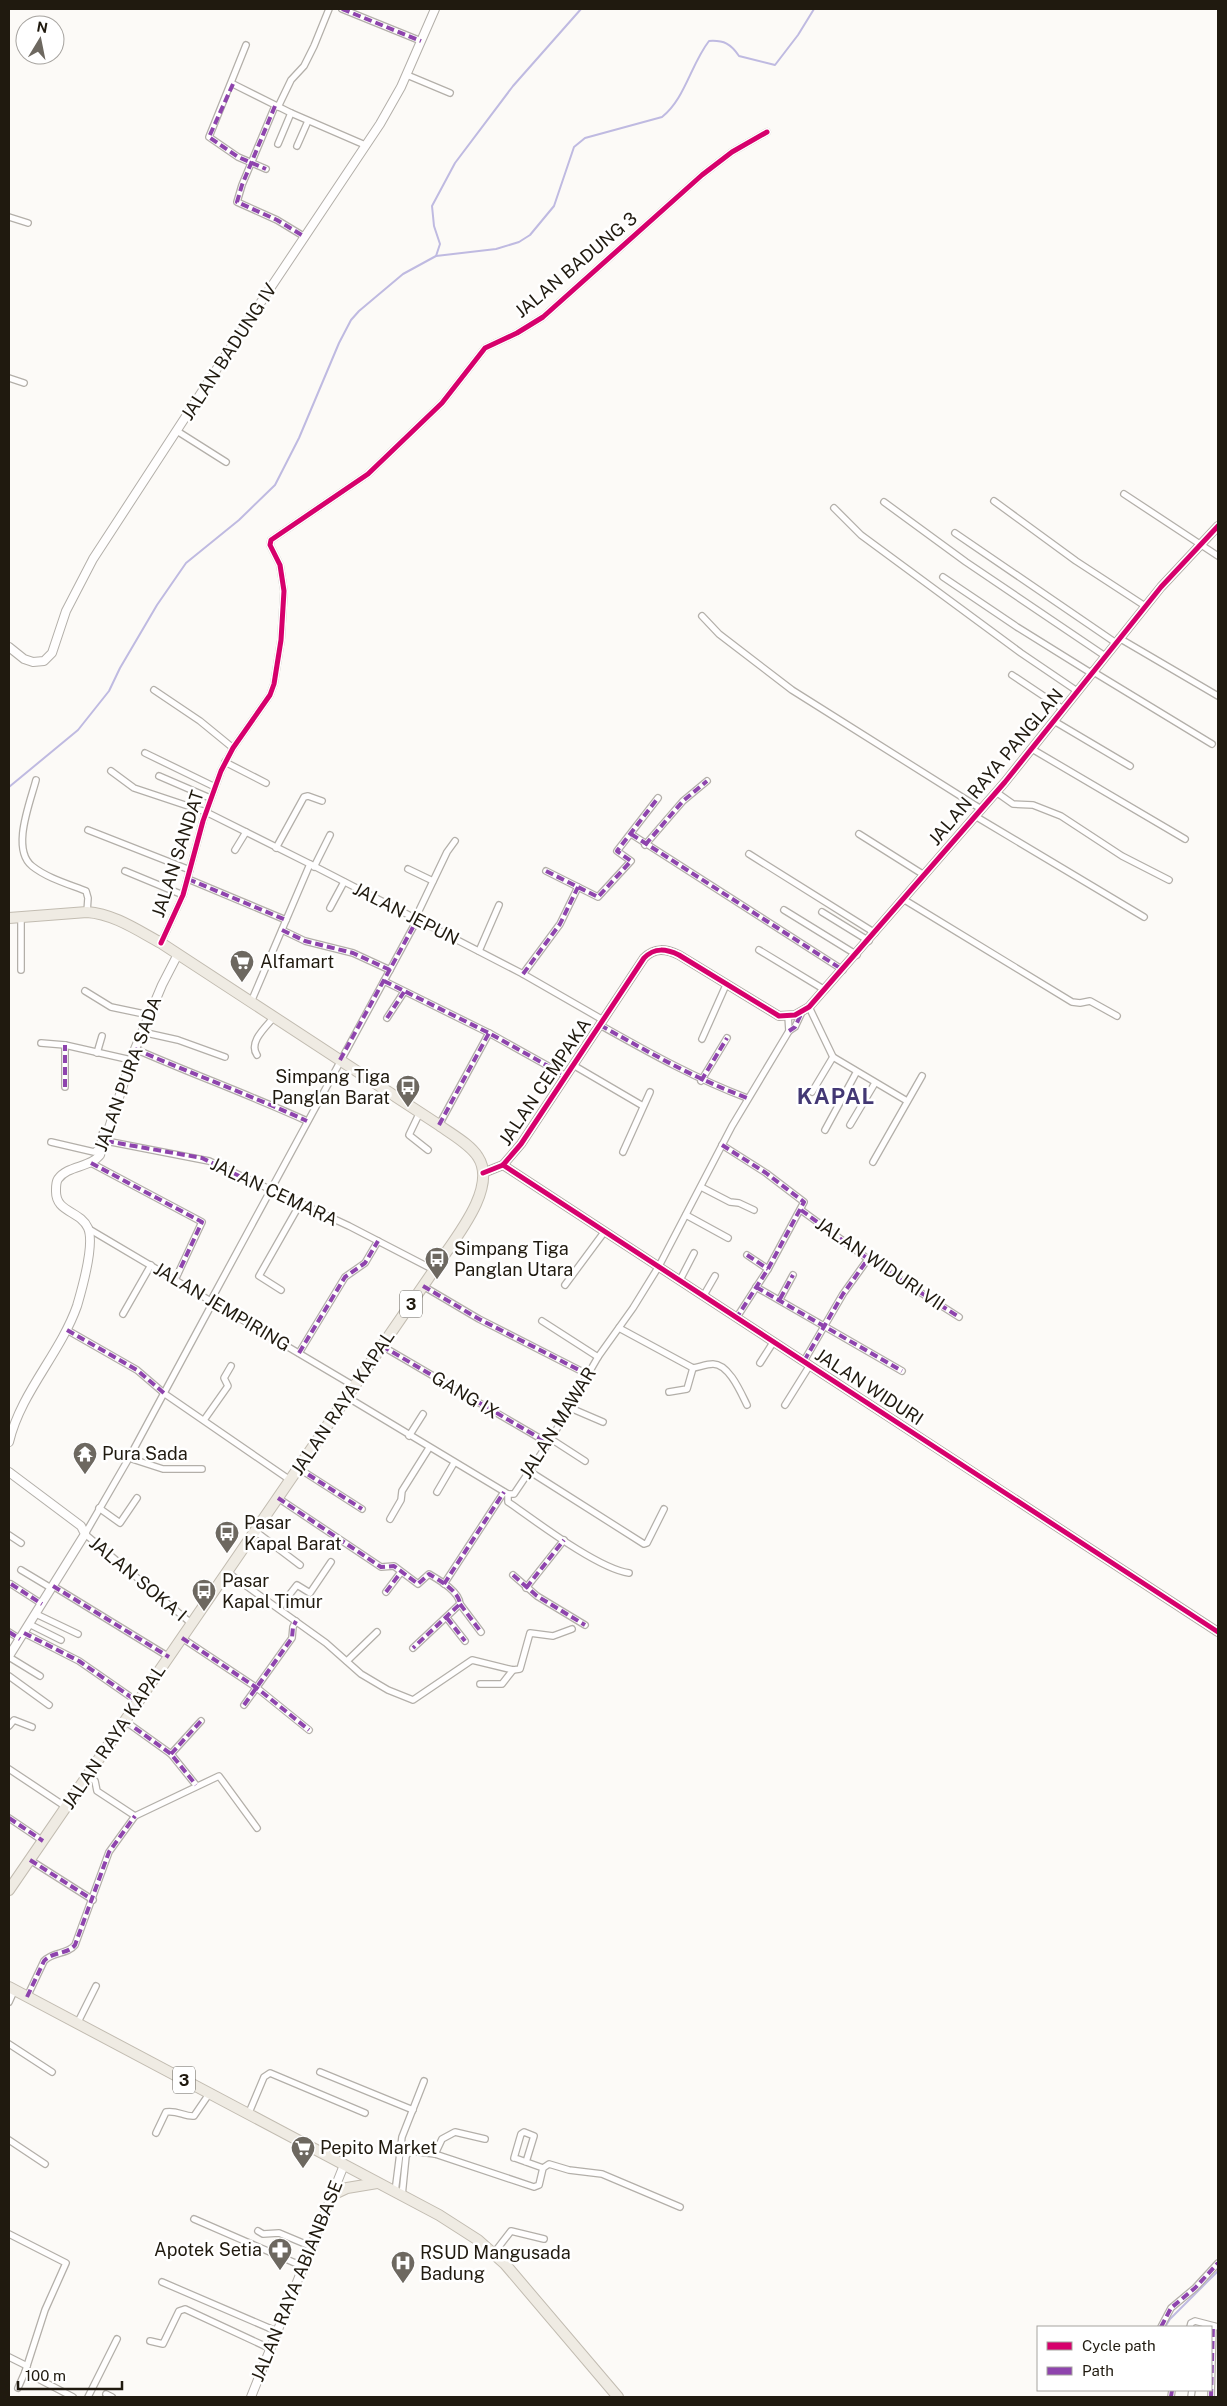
<svg xmlns="http://www.w3.org/2000/svg" width="1227" height="2406" font-family="'Public Sans',sans-serif">
	<rect width="100%" height="100%" fill="#fcfaf7"/>
	<g fill="none" stroke-linecap="round" stroke-linejoin="round">
		<g stroke="#bfbae1" stroke-width="2">
			<polyline points="436,256 440,244 434,226 432,206 455,163 513,86 581,9"/>
			<path d="M9,787L78,730L109,691L120,668L157,605L186,563L239,520L275,485L299,438L339,343L351,320L359,311L403,274L436,256L496,249L519,242L530,235L554,206L574,147L585,138L662,117C685,99 691,64 709,41C724,40 731,44 739,56L775,65L798,35L814,9"/>
			<polyline points="1165,2327 1170,2319 1218,2271"/>
		</g>
		<defs>
			<g id="street">
				<polyline points="342,9 421,41"/>
				<polyline points="246,45 209,137 238,157 266,169"/>
				<polyline points="407,75 450,93"/>
				<polyline points="233,84 291,113 365,145"/>
				<polyline points="275,106 242,185 237,202 277,220 305,237"/>
				<polyline points="278,107 291,80 304,66 314,46 329,9"/>
				<polyline points="278,144 291,113"/>
				<polyline points="297,146 308,121"/>
				<polyline points="9,217 28,223"/>
				<polyline points="9,378 24,383"/>
				<polyline points="177,431 226,462"/>
				<polyline points="1124,494 1218,556"/>
				<polyline points="994,501 1076,561 1145,606"/>
				<polyline points="884,502 966,562 1105,656"/>
				<polyline points="834,508 861,535 1021,653 1077,691"/>
				<polyline points="955,533 1116,643"/>
				<polyline points="943,577 1017,627 1091,673"/>
				<polyline points="702,616 719,634 792,690 981,809"/>
				<polyline points="1119,638 1218,696"/>
				<polyline points="1092,671 1212,744"/>
				<polyline points="1012,675 1063,709"/>
				<polyline points="154,690 200,721 233,748"/>
				<polyline points="1054,721 1130,766"/>
				<polyline points="1032,749 1185,839"/>
				<polyline points="145,753 215,787"/>
				<polyline points="225,762 266,783"/>
				<polyline points="111,771 134,788 206,812 310,864 523,974 603,1020"/>
				<polyline points="159,776 210,798"/>
				<path d="M36,780C30,803 11,849 32,866C47,878 68,884 86,891L88,898L87,912"/>
				<polyline points="996,792 1013,804 1033,805 1061,816 1122,856 1169,880"/>
				<polyline points="975,816 1144,917"/>
				<polyline points="88,830 190,870"/>
				<polyline points="631,834 843,970"/>
				<polyline points="859,834 924,875"/>
				<polyline points="645,845 683,801 707,781"/>
				<polyline points="276,848 304,797 308,796 322,801"/>
				<polyline points="235,850 246,832"/>
				<polyline points="749,854 875,933"/>
				<polyline points="314,867 330,835"/>
				<polyline points="408,869 433,881"/>
				<polyline points="125,871 183,895"/>
				<polyline points="546,871 598,897 631,861 617,851 658,798"/>
				<polyline points="188,879 286,920"/>
				<polyline points="903,899 1072,1002 1080,1003 1090,1001 1117,1016"/>
				<polyline points="330,908 344,882"/>
				<polyline points="784,910 857,955"/>
				<polyline points="822,912 869,941"/>
				<polyline points="21,917 21,970"/>
				<polyline points="415,919 447,852 455,841"/>
				<polyline points="282,930 305,941 353,953 390,970"/>
				<polyline points="161,943 183,895 203,821 221,771 233,748 270,695 274,684 281,640 284,591 280,565 270,545 271,540 368,474 442,403 485,348 517,333 543,317 702,175 732,152 767,132"/>
				<polyline points="759,950 825,990"/>
				<polyline points="479,951 499,905"/>
				<polyline points="523,974 560,924 578,887"/>
				<polyline points="384,981 489,1033 566,1076"/>
				<polyline points="85,991 111,1007 149,1015"/>
				<polyline points="251,1002 310,864"/>
				<polyline points="809,1007 833,1057 907,1101"/>
				<polyline points="387,1018 404,992"/>
				<path d="M600,1025C650,1053 694,1078 747,1098"/>
				<polyline points="789,1031 795,1027 802,1012"/>
				<polyline points="142,1032 178,1040 225,1057"/>
				<polyline points="702,1039 726,985"/>
				<polyline points="41,1043 65,1045 131,1060"/>
				<path d="M135,1049C192,1074 250,1095 307,1121"/>
				<polyline points="97,1053 102,1036"/>
				<path d="M257,1055C248,1042 266,1027 274,1017"/>
				<polyline points="573,1065 643,1106"/>
				<polyline points="701,1081 727,1038"/>
				<polyline points="65,1087 65,1045"/>
				<polyline points="812,1092 833,1057"/>
				<polyline points="420,1112 409,1135 428,1150"/>
				<polyline points="439,1125 489,1033"/>
				<polyline points="850,1125 875,1083"/>
				<polyline points="825,1130 856,1073"/>
				<polyline points="106,1141 209,1161 349,1226 434,1270"/>
				<polyline points="51,1142 94,1152 99,1148 103,1131 108,1132"/>
				<polyline points="722,1145 766,1173 804,1202 768,1269 737,1317"/>
				<polyline points="623,1152 650,1092"/>
				<polyline points="873,1162 922,1076"/>
				<polyline points="91,1163 202,1222 175,1280"/>
				<polyline points="701,1187 730,1202 739,1203 754,1210"/>
				<polyline points="801,1210 868,1259 959,1317"/>
				<polyline points="686,1215 728,1238"/>
				<polyline points="89,1229 354,1386"/>
				<polyline points="747,1255 768,1269"/>
				<polyline points="680,1280 694,1253"/>
				<polyline points="565,1285 605,1231"/>
				<polyline points="423,1286 479,1319 587,1374"/>
				<polyline points="756,1287 902,1371"/>
				<polyline points="281,1290 259,1276 300,1204"/>
				<polyline points="704,1295 715,1276"/>
				<polyline points="780,1299 793,1275"/>
				<polyline points="210,1302 417,920"/>
				<polyline points="123,1314 151,1265"/>
				<polyline points="542,1321 598,1357"/>
				<path d="M619,1328L693,1368C699,1367 707,1364 713,1364C729,1364 741,1393 747,1405"/>
				<polyline points="67,1330 137,1370 165,1394 290,1480"/>
				<polyline points="382,1346 548,1443"/>
				<polyline points="299,1353 345,1277 365,1263 378,1241"/>
				<polyline points="804,1361 843,1294 868,1259"/>
				<polyline points="760,1363 774,1341"/>
				<polyline points="669,1392 687,1389 693,1368"/>
				<polyline points="347,1397 508,1494 514,1494 551,1439 598,1357 633,1308 659,1266 732,1126 789,1031 788,1016"/>
				<polyline points="785,1405 810,1365"/>
				<polyline points="568,1407 603,1422"/>
				<polyline points="204,1420 228,1386 224,1378 231,1366"/>
				<polyline points="409,1436 423,1414"/>
				<polyline points="551,1439 585,1461"/>
				<polyline points="129,1458 163,1469 202,1469"/>
				<polyline points="298,1468 362,1509"/>
				<polyline points="529,1471 644,1544 647,1543 664,1509"/>
				<polyline points="437,1492 454,1463"/>
				<path d="M508,1494V1502L511,1504C538,1523 599,1569 629,1573"/>
				<path d="M278,1498L381,1567L394,1566L418,1584L429,1574C439,1580 459,1591 460,1604L413,1648"/>
				<polyline points="99,1508 120,1523 137,1498"/>
				<polyline points="390,1519 401,1500 402,1491 429,1448"/>
				<polyline points="255,1531 300,1565"/>
				<polyline points="9,1535 21,1543"/>
				<polyline points="21,1570 51,1588"/>
				<polyline points="227,1572 326,1643 361,1674 388,1690 413,1700 472,1660 513,1670 520,1669 530,1633 553,1636 572,1629"/>
				<polyline points="513,1575 537,1596 585,1625"/>
				<polyline points="11,1584 42,1604"/>
				<polyline points="444,1584 504,1492"/>
				<polyline points="53,1586 169,1657"/>
				<polyline points="526,1588 564,1540"/>
				<polyline points="386,1592 401,1572"/>
				<polyline points="460,1604 481,1632"/>
				<polyline points="279,1608 297,1585 310,1593 331,1562"/>
				<polyline points="36,1614 78,1634"/>
				<polyline points="447,1618 465,1641"/>
				<polyline points="29,1624 61,1640"/>
				<polyline points="192,1624 85,1534 129,1458 212,1304"/>
				<polyline points="9,1632 20,1639"/>
				<polyline points="24,1633 79,1661 138,1702"/>
				<polyline points="182,1638 257,1688 309,1730"/>
				<polyline points="9,1657 40,1676"/>
				<polyline points="347,1661 377,1632"/>
				<polyline points="9,1676 49,1705"/>
				<polyline points="480,1684 502,1684 513,1670"/>
				<polyline points="244,1705 292,1638 293,1627 296,1621"/>
				<polyline points="125,1721 171,1754 196,1785"/>
				<polyline points="9,1726 14,1720 32,1727"/>
				<polyline points="171,1754 201,1721"/>
				<polyline points="9,1769 66,1807"/>
				<polyline points="87,1776 95,1781 97,1791 135,1816 219,1776 257,1828"/>
				<polyline points="9,1818 43,1841"/>
				<polyline points="30,1860 93,1900"/>
				<path d="M27,1997L44,1961C53,1951 67,1955 75,1945L109,1852L135,1816"/>
				<polyline points="9,2002 14,1991"/>
				<polyline points="77,2024 96,1986"/>
				<polyline points="9,2044 52,2072"/>
				<polyline points="320,2072 413,2110"/>
				<polyline points="248,2115 264,2077 270,2073 365,2113"/>
				<path d="M156,2133L166,2112C177,2110 185,2117 194,2116L209,2094"/>
				<polyline points="9,2140 45,2164"/>
				<polyline points="435,2154 442,2139 455,2132 485,2139"/>
				<polyline points="526,2162 534,2136 524,2132 521,2134 514,2158 515,2158 543,2168"/>
				<polyline points="395,2192 402,2137 424,2081"/>
				<polyline points="402,2196 406,2156 410,2151 435,2154 534,2187 539,2185 543,2168 549,2164 569,2170 602,2174 680,2207"/>
				<polyline points="194,2219 302,2266"/>
				<polyline points="258,2231 263,2234 279,2233 310,2246"/>
				<polyline points="9,2234 66,2263 45,2310 25,2372 73,2397"/>
				<polyline points="494,2253 511,2231 544,2239"/>
				<polyline points="162,2282 276,2331"/>
				<polyline points="1161,2327 1171,2308 1195,2288 1218,2263"/>
				<polyline points="1190,2327 1191,2323 1195,2321 1218,2327"/>
				<polyline points="150,2341 163,2344 179,2311 185,2309 269,2348"/>
				<polyline points="9,2357 27,2366"/>
				<polyline points="18,2388 25,2372"/>
				<polyline points="106,2394 112,2397"/>
				<polyline points="88,2397 117,2339"/>
				<polyline points="1171,2397 1172,2390"/>
				<polyline points="1191,2397 1192,2390"/>
				<polyline points="1211,2397 1213,2326"/>
			</g>
			<g id="secondary">
				<polyline points="9,647 24,659 33,662 44,661 52,653 66,611 93,559 233,344 380,124 401,87 435,9"/>
				<polyline points="503,1165 1218,1632"/>
				<path d="M483,1173L503,1165L521,1144L644,958C655,947 666,949 679,955L779,1016L795,1015L809,1007L1005,782L1161,587L1218,526"/>
				<path d="M9,1442C21,1392 60,1354 77,1306C82,1289 95,1244 88,1228C80,1210 55,1213 56,1190C56,1186 56,1182 58,1179C68,1165 90,1168 100,1155L135,1049L162,985L178,954"/>
				<polyline points="9,1472 81,1526 85,1534 9,1656"/>
				<polyline points="251,2397 344,2165"/>
			</g>
			<g id="highway">
				<path d="M9,918L87,912C114,914 137,930 161,943L439,1125C451,1134 470,1144 478,1157C499,1189 451,1243 434,1270L9,1890"/>
				<polyline points="9,1987 439,2215 478,2240 505,2264 618,2397"/>
				<polyline points="330,2196 347,2188 377,2183"/>
			</g>
		</defs>
		<use href="#street" stroke="#b3afa9" stroke-width="8"/>
		<use href="#secondary" stroke="#b3afa9" stroke-width="10"/>
		<use href="#highway" stroke="#c2bcb1" stroke-width="12"/>
		<use href="#street" stroke="#fffefe" stroke-width="5.5"/>
		<use href="#secondary" stroke="#fffefe" stroke-width="8"/>
		<use href="#highway" stroke="#efebe3" stroke-width="10"/>
		<g stroke="#8e44ad" stroke-width="4" stroke-dasharray="8 4" stroke-linecap="butt">
			<polyline points="342,9 421,41"/>
			<polyline points="233,84 209,137 238,157 266,169"/>
			<polyline points="275,106 242,185 237,202 277,220 305,237"/>
			<polyline points="631,834 843,970"/>
			<polyline points="645,845 683,801 707,781"/>
			<polyline points="546,871 598,897 631,861 617,851 658,798"/>
			<polyline points="188,879 286,920"/>
			<polyline points="282,930 305,941 353,953 390,970"/>
			<polyline points="523,974 560,924 578,887"/>
			<polyline points="384,981 489,1033 566,1076"/>
			<polyline points="387,1018 404,992"/>
			<path d="M600,1025C650,1053 694,1078 747,1098"/>
			<polyline points="789,1031 795,1027 802,1012"/>
			<path d="M135,1049C192,1074 250,1095 307,1121"/>
			<polyline points="340,1060 417,920"/>
			<polyline points="701,1081 727,1038"/>
			<polyline points="65,1087 65,1045"/>
			<polyline points="439,1125 489,1033"/>
			<polyline points="106,1141 202,1158 270,1191"/>
			<polyline points="722,1145 766,1173 804,1202 768,1269 737,1317"/>
			<polyline points="91,1163 202,1222 175,1280"/>
			<polyline points="801,1210 868,1259 959,1317"/>
			<polyline points="747,1255 768,1269"/>
			<polyline points="423,1286 479,1319 587,1374"/>
			<polyline points="756,1287 902,1371"/>
			<polyline points="780,1299 793,1275"/>
			<polyline points="67,1330 137,1370 165,1394"/>
			<polyline points="382,1346 548,1443"/>
			<polyline points="299,1353 345,1277 365,1263 378,1241"/>
			<polyline points="804,1361 843,1294 868,1259"/>
			<polyline points="298,1468 362,1509"/>
			<path d="M278,1498L381,1567L394,1566L418,1584L429,1574C439,1580 459,1591 460,1604L413,1648"/>
			<polyline points="513,1575 537,1596 585,1625"/>
			<polyline points="11,1584 42,1604"/>
			<polyline points="444,1584 504,1492"/>
			<polyline points="53,1586 169,1657"/>
			<polyline points="526,1588 564,1540"/>
			<polyline points="386,1592 401,1572"/>
			<polyline points="460,1604 481,1632"/>
			<polyline points="447,1618 465,1641"/>
			<polyline points="9,1632 20,1639"/>
			<polyline points="24,1633 79,1661 138,1702"/>
			<polyline points="182,1638 257,1688 309,1730"/>
			<polyline points="244,1705 292,1638 293,1627 296,1621"/>
			<polyline points="125,1721 171,1754 196,1785"/>
			<polyline points="171,1754 201,1721"/>
			<polyline points="9,1818 43,1841"/>
			<polyline points="30,1860 93,1900"/>
			<path d="M27,1997L44,1961C53,1951 67,1955 75,1945L109,1852L135,1816"/>
			<polyline points="1161,2327 1171,2308 1195,2288 1218,2263"/>
			<polyline points="1171,2397 1172,2390"/>
			<polyline points="1211,2397 1213,2326"/>
		</g>
		<defs>
			<g id="cycleway">
				<polyline points="161,943 183,895 203,821 221,771 233,748 270,695 274,684 281,640 284,591 280,565 270,545 271,540 368,474 442,403 485,348 517,333 543,317 702,175 732,152 767,132"/>
				<polyline points="503,1165 1218,1632"/>
				<path d="M483,1173L503,1165L521,1144L644,958C655,947 666,949 679,955L779,1016L795,1015L809,1007L1005,782L1161,587L1218,526"/>
			</g>
		</defs>
		<use href="#cycleway" stroke="#fff" stroke-width="8"/>
		<use href="#cycleway" stroke="#d6006c" stroke-width="5"/>
	</g>
	<defs>
		<symbol id="supermarket-pin" viewBox="-11 -11 22 30"><path d="M0 17L-7.5 6A9.5 9.5 0 1 1 7.5 6Z" fill="#6d6860" stroke="#fff"/><path d="M-6-5.5h2.5l.6 2H6L4.5 2H-2.5L-4.4-4H-6ZM-1.5 3.2a1.3 1.3 0 1 0 .1 0ZM3 3.2a1.3 1.3 0 1 0 .1 0Z" fill="#fff"/></symbol>
		<symbol id="bus-pin" viewBox="-11 -11 22 30"><path d="M0 17L-7.5 6A9.5 9.5 0 1 1 7.5 6Z" fill="#6d6860" stroke="#fff"/><path d="M-5-6H5V4H4V6H2V4H-2V6H-4V4H-5ZM-3.5-4V0h7V-4ZM-3.5 1.2v1.5H-2V1.2ZM2 1.2v1.5H3.5V1.2Z" fill="#fff"/></symbol>
		<symbol id="temple-pin" viewBox="-11 -11 22 30"><path d="M0 17L-7.5 6A9.5 9.5 0 1 1 7.5 6Z" fill="#6d6860" stroke="#fff"/><path d="M0-6L5-2H3V0L6.5 2.5H4V6H1.5V3h-3V6H-4V2.5H-6.5L-3 0V-2H-5Z" fill="#fff"/></symbol>
		<symbol id="pharmacy-pin" viewBox="-11 -11 22 30"><path d="M0 17L-7.5 6A9.5 9.5 0 1 1 7.5 6Z" fill="#6d6860" stroke="#fff"/><path d="M-2-6h4v4h4v4h-4v4h-4v-4h-4v-4h4Z" fill="#fff"/></symbol>
		<symbol id="hospital-pin" viewBox="-11 -11 22 30"><path d="M0 17L-7.5 6A9.5 9.5 0 1 1 7.5 6Z" fill="#6d6860" stroke="#fff"/><path d="M-5-5h3v3.5h4V-5h3V5h-3V1.5h-4V5h-3Z" fill="#fff"/></symbol>
	</defs>
	<g fill-rule="evenodd">
		<use href="#supermarket-pin" x="228" y="948" width="28" height="38"/>
		<use href="#bus-pin" x="394" y="1073" width="28" height="38"/>
		<use href="#bus-pin" x="423" y="1245" width="28" height="38"/>
		<use href="#temple-pin" x="71" y="1440" width="28" height="38"/>
		<use href="#bus-pin" x="213" y="1519" width="28" height="38"/>
		<use href="#bus-pin" x="190" y="1577" width="28" height="38"/>
		<use href="#supermarket-pin" x="289" y="2134" width="28" height="38"/>
		<use href="#pharmacy-pin" x="266" y="2236" width="28" height="38"/>
		<use href="#hospital-pin" x="389" y="2249" width="28" height="38"/>
	</g>
	<g text-anchor="middle" stroke-width="5" stroke-linejoin="round" paint-order="stroke">
		<g fill="#fff" stroke="#635f57" stroke-width="1">
			<rect x="400" y="1290.5" width="22" height="27" rx="4"/>
			<rect x="173" y="2066.5" width="22" height="27" rx="4"/>
		</g>
		<g font-size="16" font-weight="bold" fill="#201a0f">
			<text x="411" y="1310">3</text>
			<text x="184" y="2086">3</text>
		</g>
		<g font-size="18" fill="#201a0f" stroke="#fff">
			<text transform="translate(576 265) rotate(-40)" y="6">JALAN BADUNG 3</text>
			<text transform="translate(229 352) rotate(-57)" y="6">JALAN BADUNG IV</text>
			<text transform="translate(996 767) rotate(-50)" y="6">JALAN RAYA PANGLAN</text>
			<text transform="translate(178 854) rotate(-72)" y="6">JALAN SANDAT</text>
			<text transform="translate(406 914) rotate(27)" y="6">JALAN JEPUN</text>
			<text transform="translate(128 1074) rotate(-70)" y="6">JALAN PURA SADA</text>
			<text transform="translate(545 1082) rotate(-56)" y="6">JALAN CEMPAKA</text>
			<text transform="translate(274 1192) rotate(25)" y="6">JALAN CEMARA</text>
			<text transform="translate(880 1264) rotate(34)" y="6">JALAN WIDURI VII</text>
			<text transform="translate(222 1307) rotate(31)" y="6">JALAN JEMPIRING</text>
			<text transform="translate(869 1387) rotate(33)" y="6">JALAN WIDURI</text>
			<text transform="translate(465 1395) rotate(31)" y="6">GANG IX</text>
			<text transform="translate(343 1403) rotate(-56)" y="6">JALAN RAYA KAPAL</text>
			<text transform="translate(558 1423) rotate(-58)" y="6">JALAN MAWAR</text>
			<text transform="translate(138 1579) rotate(40)" y="6">JALAN SOKA I</text>
			<text transform="translate(114 1737) rotate(-56)" y="6">JALAN RAYA KAPAL</text>
			<text transform="translate(297 2281) rotate(-68)" y="6">JALAN RAYA ABIANBASE</text>
		</g>
		<g font-size="18" fill="#201a0f" stroke="#fff" text-anchor="start">
			<text x="260" y="968">Alfamart</text>
			<text x="390" y="1083" text-anchor="end">Simpang Tiga<tspan x="390" dy="21">Panglan Barat</tspan></text>
			<text x="454" y="1255">Simpang Tiga<tspan x="454" dy="21">Panglan Utara</tspan></text>
			<text x="102" y="1460">Pura Sada</text>
			<text x="244" y="1529">Pasar<tspan x="244" dy="21">Kapal Barat</tspan></text>
			<text x="222" y="1587">Pasar<tspan x="222" dy="21">Kapal Timur</tspan></text>
			<text x="320" y="2154">Pepito Market</text>
			<text x="262" y="2256" text-anchor="end">Apotek Setia</text>
			<text x="420" y="2259">RSUD Mangusada<tspan x="420" dy="21">Badung</tspan></text>
		</g>
		<g font-size="22" font-weight="bold" letter-spacing="1" fill="#433874" stroke="#fff">
			<text x="836" y="1104">KAPAL</text>
		</g>
	</g>
	<rect width="1227" height="2406" fill="none" stroke="#201a0f" stroke-width="20"/>
	<rect x="1037" y="2326" width="175" height="65" fill="#ffffff" stroke="#a6a39f"/>
	<rect x="1047" y="2342" width="25" height="8" fill="#d6006c" stroke="#a6a39f"/>
	<text x="1082" y="2351" font-size="15" fill="#201a0f">Cycle path</text>
	<rect x="1047" y="2367" width="25" height="8" fill="#8e44ad" stroke="#a6a39f"/>
	<text x="1082" y="2376" font-size="15" fill="#201a0f">Path</text>
	<g transform="translate(40 40) rotate(10)"><circle r="24" fill="#ffffff" stroke="#a6a39f"/>
	<path d="M0-4L9 19L0 12L-9 19Z" fill="#6d6860"/>
	<text y="-8" font-size="14" font-weight="bold" text-anchor="middle" fill="#201a0f">N</text>
	</g>
	<path d="M18 2381v8h104v-8" fill="none" stroke="#201a0f" stroke-width="2.5"/>
	<text x="25" y="2381" font-size="15" fill="#201a0f" stroke="#ffffff" stroke-width="4" paint-order="stroke">100 m</text>
</svg>
